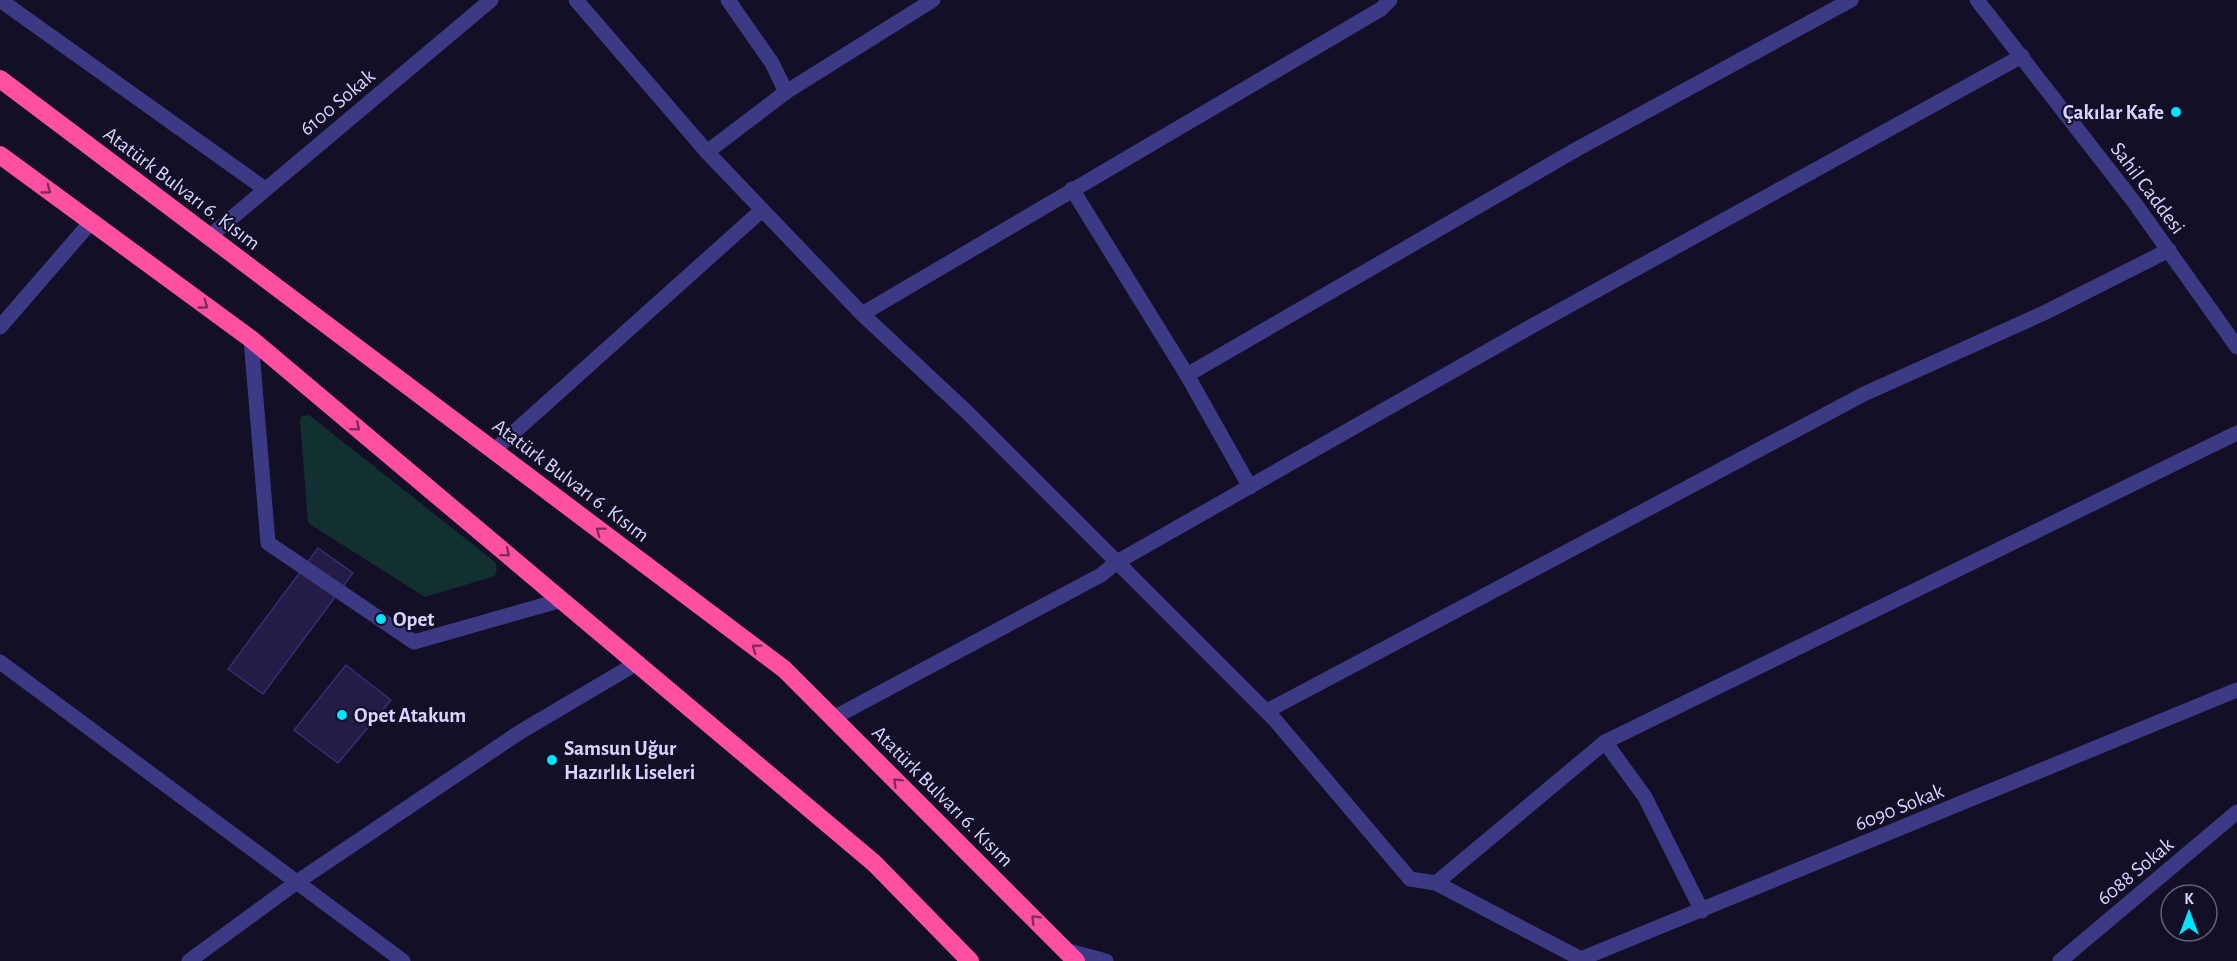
<svg xmlns="http://www.w3.org/2000/svg" width="2237" height="961" font-family="'Alegreya Sans',sans-serif">
	<rect width="100%" height="100%" fill="#130f26"/>
	<polygon fill="#12302f" points="309,415 495,562 497,568 495,576 425,597 308,523 300,420 302,416"/>
	<g fill="#241b47" stroke="#3b2d73" stroke-width="1.5">
		<polygon points="318,548 353,573 263,694 228,669"/>
		<polygon points="346,665 391,700 338,763 294,730"/>
	</g>
	<g fill="none" stroke-linecap="round" stroke-linejoin="round">
		<g stroke="#3d3a85" stroke-width="15">
			<polyline points="0,0 265,189"/>
			<polyline points="576,0 707,152 862,314 968,413 1275,720 1410,879 1436,883 1581,959"/>
			<polyline points="728,0 772,63 786,92"/>
			<polyline points="1977,0 2134,202 2237,347"/>
			<polyline points="707,152 786,92 933,0"/>
			<polyline points="1072,189 1187,375 1250,487"/>
			<polyline points="209,237 491,0"/>
			<polyline points="862,314 1381,9 1390,0"/>
			<polyline points="0,327 91,222"/>
			<polyline points="251,339 268,543 414,642 562,600"/>
			<polyline points="1187,375 1577,149 1851,0"/>
			<polyline points="493,451 762,210"/>
			<polyline points="0,662 403,961"/>
			<polyline points="1267,711 1864,394 2046,312 2169,250"/>
			<polyline points="833,718 1101,575 1117,562 1532,326 2022,56"/>
			<polyline points="1605,742 1645,797 1702,911"/>
			<polyline points="1436,883 1605,742 2237,433"/>
			<polyline points="1065,950 1106,961"/>
			<polyline points="189,961 297,882 520,732 637,663"/>
			<polyline points="1576,961 2237,690"/>
			<polyline points="2060,961 2237,812"/>
		</g>
		<g stroke="#ff4fa3" stroke-width="18">
			<polyline points="0,79 784,669 1076,961"/>
			<polyline points="0,155 251,339 874,863 970,961"/>
		</g>
	</g>
	<defs><path id="oneway-chevron" d="M-2-3.5L2.5 0L-2 3.5" fill="none" stroke-width="1.6" stroke-linecap="round" stroke-linejoin="round" transform="scale(1.5)"/></defs>
	<g stroke="#7d2c5e">
		<use href="#oneway-chevron" transform="translate(47 190) rotate(36)"/>
		<use href="#oneway-chevron" transform="translate(204 305) rotate(36)"/>
		<use href="#oneway-chevron" transform="translate(356 427) rotate(40)"/>
		<use href="#oneway-chevron" transform="translate(600 531) rotate(-143)"/>
		<use href="#oneway-chevron" transform="translate(506 553) rotate(40)"/>
		<use href="#oneway-chevron" transform="translate(756 648) rotate(-143)"/>
		<use href="#oneway-chevron" transform="translate(897 782) rotate(-135)"/>
		<use href="#oneway-chevron" transform="translate(1035 919) rotate(-135)"/>
	</g>
	<g fill="#00e5ff" stroke="#130f26" stroke-width="2">
		<circle cx="2176" cy="112" r="6"/>
		<circle cx="381" cy="619" r="6"/>
		<circle cx="342" cy="715" r="6"/>
		<circle cx="552" cy="760" r="6"/>
	</g>
	<g text-anchor="middle" stroke-width="4.5" stroke-linejoin="round" paint-order="stroke">
		<g font-size="21" fill="#d9d4ff" stroke="#130f26">
			<text transform="translate(337 102) rotate(-40)" y="7">6100 Sokak</text>
			<text transform="translate(182 188) rotate(37)" y="7">Atatürk Bulvarı 6. Kısım</text>
			<text transform="translate(2148 188) rotate(53)" y="7">Sahil Caddesi</text>
			<text transform="translate(571 480) rotate(37)" y="7">Atatürk Bulvarı 6. Kısım</text>
			<text transform="translate(943 796) rotate(45)" y="7">Atatürk Bulvarı 6. Kısım</text>
			<text transform="translate(1899 807) rotate(-22)" y="7">6090 Sokak</text>
			<text transform="translate(2135 871) rotate(-40)" y="7">6088 Sokak</text>
		</g>
		<g font-size="21" font-weight="bold" fill="#d9d4ff" stroke="#130f26" text-anchor="start">
			<text x="2164" y="119" text-anchor="end">Çakılar Kafe</text>
			<text x="393" y="626">Opet</text>
			<text x="354" y="722">Opet Atakum</text>
			<text x="564" y="755">Samsun Uğur<tspan x="564" dy="24">Hazırlık Liseleri</tspan></text>
		</g>
	</g>
	<g transform="translate(2189 913)"><circle r="28" fill="#130f26" stroke="#625e7d" stroke-width="1.5"/>
	<path d="M0-4.5L10 22L0 15L-10 22Z" fill="#00e5ff"/>
	<text y="-9" font-size="16" font-weight="bold" text-anchor="middle" fill="#d9d4ff">K</text>
	</g>
</svg>
